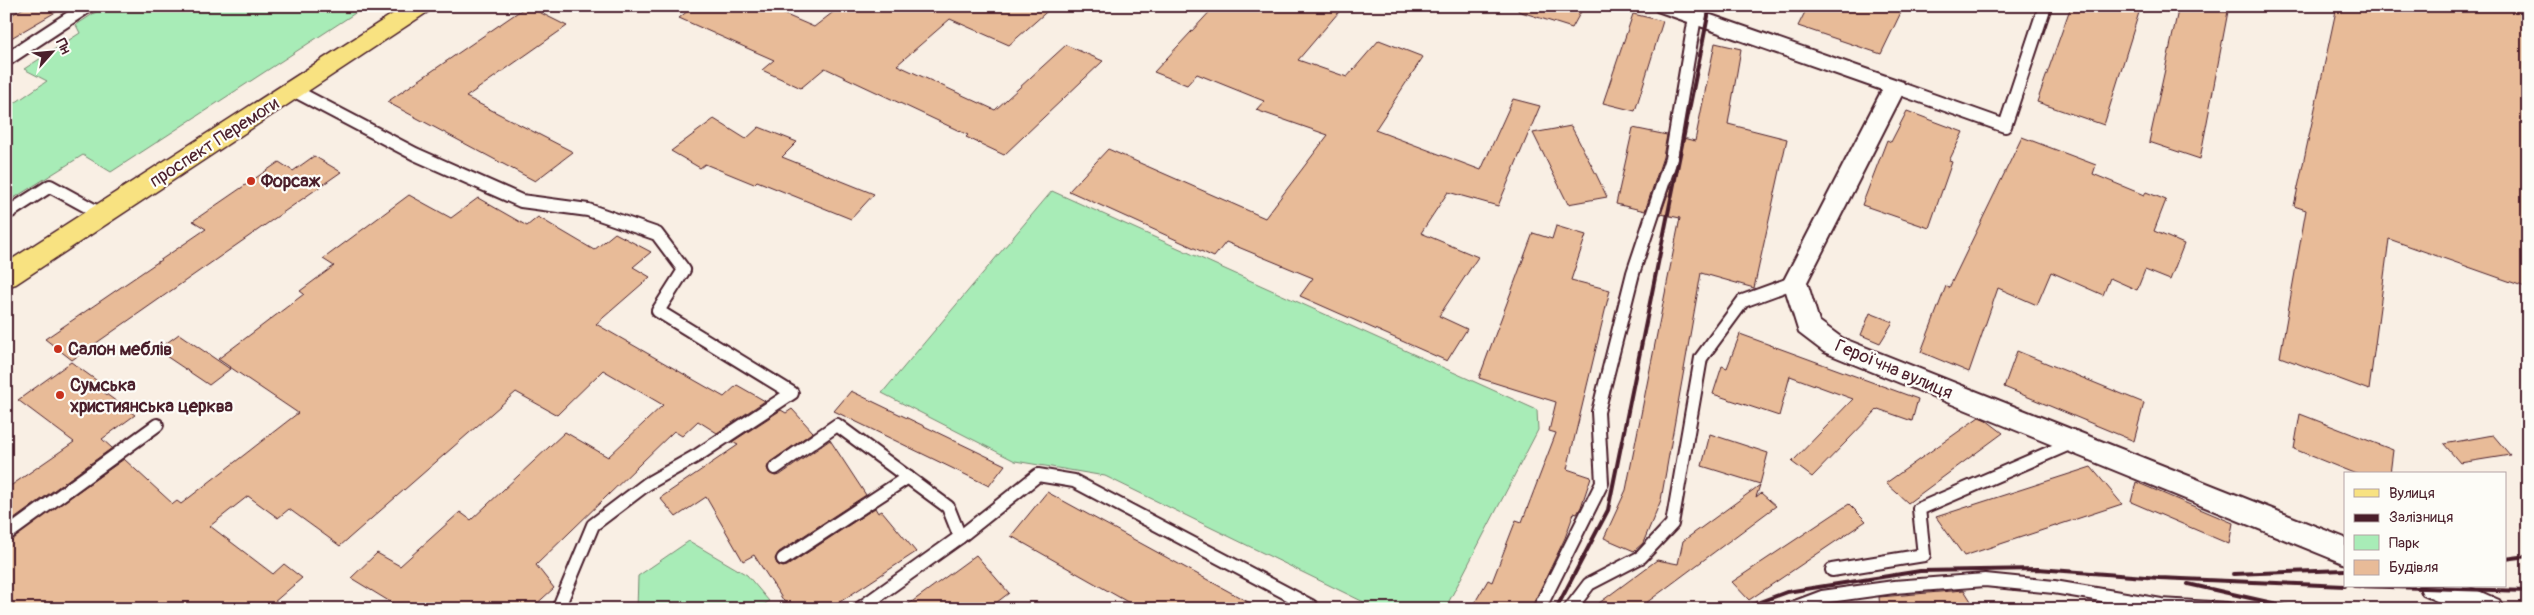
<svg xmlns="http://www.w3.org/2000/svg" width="2534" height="615" font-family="Pangolin,sans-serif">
	<rect width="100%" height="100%" fill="#f9efe4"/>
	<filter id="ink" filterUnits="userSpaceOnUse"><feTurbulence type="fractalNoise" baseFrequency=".02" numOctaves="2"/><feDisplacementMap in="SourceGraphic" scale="10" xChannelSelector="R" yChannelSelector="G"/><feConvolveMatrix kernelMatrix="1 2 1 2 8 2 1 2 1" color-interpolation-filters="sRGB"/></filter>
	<g filter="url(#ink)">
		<g fill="#a8ecb7" stroke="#798671">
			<polygon points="105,6 366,6 111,172 83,155 6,203 6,109 47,81 24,69 80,33 76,25"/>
			<polygon points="1052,191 1537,410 1538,430 1445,609 1378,609 1105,476 1015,461 882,393"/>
			<polygon points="689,541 747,575 769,601 759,609 637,609 638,576"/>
		</g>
		<g fill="#e8bb98" stroke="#4a1f2b">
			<polygon points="27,6 66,6 6,41 6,18"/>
			<polygon points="527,6 567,26 466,97 573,152 535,181 387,102"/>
			<polygon points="694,6 765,6 814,27 841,6 1053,6 1009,45 950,19 897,65 995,110 1066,45 1103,61 1004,155 966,137 968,135 825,68 801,88 762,70 774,60 679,18"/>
			<polygon points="1215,6 1344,6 1298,60 1347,77 1379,40 1423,57 1375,130 1481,170 1513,99 1540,106 1498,206 1448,192 1421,233 1478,257 1439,316 1467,329 1447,361 1300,296 1313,278 1226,242 1214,257 1069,191 1108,149 1265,218 1328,135 1256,110 1264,101 1197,74 1187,85 1154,72"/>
			<polygon points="1519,6 1584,6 1572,28 1518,11"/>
			<polygon points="1808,6 1904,6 1881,54 1798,26"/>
			<polygon points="2071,6 2141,6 2104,125 2037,102"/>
			<polygon points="2179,6 2229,6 2200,159 2149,142"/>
			<polygon points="2337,6 2528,6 2528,288 2389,239 2369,390 2280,357 2306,210 2294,206"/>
			<polygon points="1633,14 1663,21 1635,111 1603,103"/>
			<polygon points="1715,43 1741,49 1728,124 1787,139 1754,288 1701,273 1661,500 1643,543 1634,551 1604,538 1626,490 1680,218 1661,214 1679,162 1683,138 1695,141"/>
			<polygon points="1907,111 1963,132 1949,161 1952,162 1929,228 1862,205 1887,140 1891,142"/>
			<polygon points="714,119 746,139 759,127 797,142 782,157 874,194 851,219 757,181 754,184 705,164 700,168 671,151"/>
			<polygon points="1571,126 1596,174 1607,197 1568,204 1533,133"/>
			<polygon points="1633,128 1667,135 1663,157 1645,211 1616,204"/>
			<polygon points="2022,137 2096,165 2093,174 2144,195 2146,192 2166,200 2154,231 2184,244 2170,280 2145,270 2137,290 2110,278 2103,295 2051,272 2037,305 1998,288 1969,372 1921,352 1946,286 1949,288"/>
			<polygon points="314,156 341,172 72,360 45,339 206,229 193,221 279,162 293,171"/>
			<polygon points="409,195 451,218 478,198 527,226 538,217 594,250 615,233 651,252 633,267 650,277 596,324 724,397 737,385 765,401 717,433 698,421 682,436 674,431 536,565 554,588 531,609 402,609 351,578 377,553 400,566 460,512 471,520 565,432 608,457 663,405 603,370 557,415 516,392 340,546 289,509 278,518 248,496 210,526 273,574 284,564 302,578 266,609 6,609 6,543 124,459 173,504 177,501 181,504 298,413 218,359 304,294 300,291 334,266 323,259"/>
			<polygon points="1556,226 1586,235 1571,280 1610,290 1567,469 1591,477 1581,507 1577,514 1574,513 1565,538 1531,609 1471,609 1488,580 1492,582 1516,520 1522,522 1556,433 1549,431 1556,402 1479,378 1533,233 1552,239"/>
			<polygon points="1870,313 1893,322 1880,343 1861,335"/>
			<polygon points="179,334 230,369 209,385 157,350"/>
			<polygon points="1740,334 1918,399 1912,421 1878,409 1812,477 1792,462 1853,399 1790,376 1779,416 1713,394 1722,366 1727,368"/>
			<polygon points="2017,351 2144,403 2134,441 2004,387"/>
			<polygon points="71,362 107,388 102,391 135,415 102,439 112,448 6,525 6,489 74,442 18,400"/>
			<polygon points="851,391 1005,465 989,486 834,411"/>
			<polygon points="792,409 813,432 770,462 767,468 769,473 775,476 780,475 830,440 866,495 779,552 775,559 777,564 783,567 787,566 875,508 878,513 882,511 916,552 829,609 789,609 754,555 743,561 706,497 676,517 660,498 738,445 732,442 781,410 786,413"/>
			<polygon points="2300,414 2393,450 2390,474 2356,474 2294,449"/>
			<polygon points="1979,417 1986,420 2003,433 1908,503 1886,483"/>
			<polygon points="1710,434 1768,453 1760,484 1702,466"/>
			<polygon points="2493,435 2510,455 2460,463 2444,444"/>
			<polygon points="2091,467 2122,504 1964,556 1936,517"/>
			<polygon points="2136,482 2233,523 2229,544 2131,502"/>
			<polygon points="1760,485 1756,497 1761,493 1776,506 1638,609 1591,609 1657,560 1678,564 1683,541"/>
			<polygon points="1047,492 1261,609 1140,609 1011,536"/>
			<polygon points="1849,504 1866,521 1749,600 1732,582"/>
			<polygon points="976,555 1009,593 988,609 902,609"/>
			<polygon points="1964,590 1976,609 1880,609 1879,597"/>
		</g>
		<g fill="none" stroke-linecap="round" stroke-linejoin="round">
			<defs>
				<g id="lane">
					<polyline points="6,60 88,6"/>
					<polyline points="1895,87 2005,126 2045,6"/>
					<polyline points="293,90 415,154 521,201 588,210 657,234 684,270 658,311 792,393 698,455 647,484 593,525 558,609"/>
					<polyline points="6,214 50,186 103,215"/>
					<polyline points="775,468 837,425 948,507 960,537 859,609"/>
					<polyline points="6,535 157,425"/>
					<polyline points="960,537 1038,475 1074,481 1311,606 1310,609"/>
					<polyline points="783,559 908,477"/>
					<polyline points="1832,570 1924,555 1919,509 2074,442"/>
					<polyline points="1539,609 1602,483 1598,412 1633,273 1671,159 1695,17"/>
					<polyline points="1570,609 1589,584 1641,557 1672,524 1701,358 1743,301 1795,282"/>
					<polyline points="1790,609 1822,597 1894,587 1985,580 2054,587 2161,605 2227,609"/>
				</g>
				<g id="street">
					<polygon points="1654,6 1685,6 1903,82 1906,87 1807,282 1819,321 1842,338 2345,538 2345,564 1824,352 1799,333 1783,282 1882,90 1657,11"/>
					<polygon points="2419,586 2467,586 2499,600 2504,609 2455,609 2423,595"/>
				</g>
				<polygon id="primary" points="405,6 432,6 429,11 16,284 6,287 6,263"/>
			</defs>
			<use href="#lane" stroke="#4a1f2b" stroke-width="16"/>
			<use href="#street" stroke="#4a1f2b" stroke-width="4"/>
			<use href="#primary" stroke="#4a1f2b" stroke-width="3"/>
			<use href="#lane" stroke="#fdfcf7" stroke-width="12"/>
			<use href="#street" fill="#fdfcf7" fill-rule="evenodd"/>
			<use href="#primary" fill="#f8e281" fill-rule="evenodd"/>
			<g stroke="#4a1f2b" stroke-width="4">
				<polyline points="2505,559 2528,556"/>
				<polyline points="2233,574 2345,570"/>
				<polyline points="2188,584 2299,609"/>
				<polyline points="2354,586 2528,591"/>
				<polyline points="1556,609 1608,510 1710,6"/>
				<polyline points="1741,609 1787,592 1920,571 2038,569 2159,578 2345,586"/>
			</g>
		</g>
	</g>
	<g fill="#c8321e" stroke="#fdfcf7" stroke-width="2">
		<circle cx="251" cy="181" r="5"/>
		<circle cx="58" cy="349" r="5"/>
		<circle cx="60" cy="395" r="5"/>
	</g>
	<g text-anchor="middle" stroke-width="4.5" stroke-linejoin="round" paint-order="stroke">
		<g font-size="18" fill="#4a1f2b" stroke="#fdfcf7">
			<text transform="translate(214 142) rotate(-33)" y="6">проспект Перемоги</text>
			<text transform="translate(1894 369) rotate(23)" y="6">Героїчна вулиця</text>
		</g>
		<g font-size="18" font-weight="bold" fill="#4a1f2b" stroke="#fdfcf7" text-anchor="start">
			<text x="261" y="187">Форсаж</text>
			<text x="68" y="355">Салон меблів</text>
			<text x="70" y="391">Сумська<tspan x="70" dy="21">християнська церква</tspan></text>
		</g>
	</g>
	<rect width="2534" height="615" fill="none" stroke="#fdfcf7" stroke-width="25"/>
	<rect x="12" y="12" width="2509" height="590" fill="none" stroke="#4a1f2b" stroke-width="2" filter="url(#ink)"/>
	<rect x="2344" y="472" width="162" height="115" fill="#fdfcf7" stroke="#b5a4a5"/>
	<rect x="2354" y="489" width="25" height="8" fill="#f8e281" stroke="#b5a4a5"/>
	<text x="2389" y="498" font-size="15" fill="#4a1f2b">Вулиця</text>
	<rect x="2354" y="514" width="25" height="8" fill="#4a1f2b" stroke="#b5a4a5"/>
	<text x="2389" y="522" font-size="15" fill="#4a1f2b">Залізниця</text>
	<rect x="2354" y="535" width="25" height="15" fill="#a8ecb7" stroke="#b5a4a5"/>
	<text x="2389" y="548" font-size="15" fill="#4a1f2b">Парк</text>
	<rect x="2354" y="560" width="25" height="15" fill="#e8bb98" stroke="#b5a4a5"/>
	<text x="2389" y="572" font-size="15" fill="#4a1f2b">Будівля</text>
	<g transform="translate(52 52) rotate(63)" stroke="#fdfcf7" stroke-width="4" paint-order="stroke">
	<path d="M0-4L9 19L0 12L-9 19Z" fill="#4a1f2b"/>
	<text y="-8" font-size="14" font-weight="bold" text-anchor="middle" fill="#4a1f2b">Пн</text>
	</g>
</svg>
